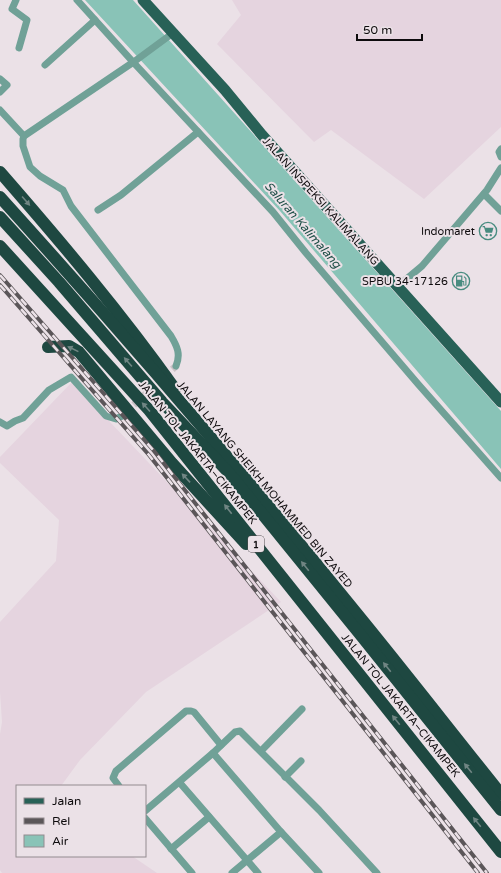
<svg xmlns="http://www.w3.org/2000/svg" width="501" height="873" font-family="'Varela Round',sans-serif">
	<rect width="100%" height="100%" fill="#ebe1e7"/>
	<g fill="#e5d4df">
		<polygon points="232,0 501,0 501,127 424,199 331,130 314,142 217,44 241,15"/>
		<polygon points="72,382 281,602 146,692 80,760 61,786 17,786 17,856 132,856 157,873 2,873 0,870 0,734 2,722 0,692 0,622 56,561 59,520 0,463 0,457"/>
	</g>
	<polygon fill="#89c3b7" points="85,0 133,0 501,411 501,469 280,211"/>
	<g fill="none" stroke-linecap="round" stroke-linejoin="round">
		<polyline stroke="#cac1c6" stroke-width="7" stroke-dasharray="7 3.5" stroke-linecap="butt" points="126,412 176,366"/>
		<g stroke="#70a197" stroke-width="7">
			<polyline points="16,0 12,9 27,20 19,48"/>
			<polyline points="77,0 133,62 273,212 306,253 418,384 501,478"/>
			<path d="M173,33L135,61L24,136L23,139V146L30,167L40,176L63,190L71,206L171,336C177,346 181,354 176,366"/>
			<polyline points="45,65 95,20"/>
			<polyline points="0,79 7,85 0,92"/>
			<polyline points="0,110 24,136"/>
			<polyline points="501,149 499,152 501,157"/>
			<polyline points="484,194 501,211"/>
			<polyline points="98,210 121,195 198,132"/>
			<polyline points="397,287 422,266 487,190 501,168"/>
			<polyline points="0,422 7,426 15,421 23,418 49,390 71,377 106,416 116,419 122,416"/>
			<polyline points="261,751 302,709"/>
			<polyline points="213,753 235,732 240,731 319,810 377,873"/>
			<polyline points="285,777 301,761"/>
			<polyline points="180,783 258,873"/>
			<polyline points="119,786 113,778 116,771 186,711 191,711 194,712 221,745"/>
			<polyline points="145,811 213,753 281,832 319,873"/>
			<polyline points="145,818 192,873"/>
			<polyline points="171,849 209,817"/>
			<polyline points="232,873 281,832"/>
		</g>
		<polyline stroke="#286157" stroke-width="11" points="143,0 225,90 262,135 501,402"/>
		<g stroke="#1e4841" stroke-width="12">
			<path d="M0,172C61,242 121,313 175,389"/>
			<polyline points="0,246 149,410 501,852"/>
			<polyline points="48,347 69,346 79,352 172,463 246,544"/>
		</g>
		<defs>
			<g id="rail">
				<polyline points="0,275 154,451 487,873"/>
				<polyline points="0,285 149,455 478,873"/>
			</g>
		</defs>
		<use href="#rail" stroke="#5b5659" stroke-width="4"/>
		<use href="#rail" stroke="#ebe1e7" stroke-width="2.5" stroke-dasharray="8" stroke-linecap="butt"/>
		<g stroke="#1e4841" stroke-width="12">
			<path d="M0,197C122,332 240,469 354,610C404,671 452,733 501,794"/>
			<polyline points="0,217 59,282 162,402 229,473 363,638 501,810"/>
		</g>
	</g>
	<defs><path id="oneway-solid" d="M-6-.8H1V-3.2L6.5 0L1 3.2V.8H-6Z"/></defs>
	<g fill="#708583">
		<use href="#oneway-solid" transform="translate(26 201) rotate(49)"/>
		<use href="#oneway-solid" transform="translate(73 349) rotate(-154)"/>
		<use href="#oneway-solid" transform="translate(128 362) rotate(-131)"/>
		<use href="#oneway-solid" transform="translate(146 407) rotate(-132)"/>
		<use href="#oneway-solid" transform="translate(186 478) rotate(-133)"/>
		<use href="#oneway-solid" transform="translate(228 509) rotate(-128)"/>
		<use href="#oneway-solid" transform="translate(305 566) rotate(-129)"/>
		<use href="#oneway-solid" transform="translate(387 667) rotate(-129)"/>
		<use href="#oneway-solid" transform="translate(396 720) rotate(-129)"/>
		<use href="#oneway-solid" transform="translate(468 768) rotate(-129)"/>
		<use href="#oneway-solid" transform="translate(477 822) rotate(-129)"/>
	</g>
	<defs>
		<symbol id="supermarket-ring" viewBox="-11 -11 22 22"><circle r="9.5" fill="#ebe1e7" stroke="#488c80" stroke-width="1.5"/><path d="M-6-5.5h2.5l.6 2H6L4.5 2H-2.5L-4.4-4H-6ZM-1.5 3.2a1.3 1.3 0 1 0 .1 0ZM3 3.2a1.3 1.3 0 1 0 .1 0Z" fill="#488c80"/></symbol>
		<symbol id="fuel-ring" viewBox="-11 -11 22 22"><circle r="9.5" fill="#ebe1e7" stroke="#488c80" stroke-width="1.5"/><path d="M-5.5-6h7V0h2V4h1.3V-2.5L3-4.5l.8-.8L6-3V5H2.5V1h-1V6h-7ZM-4.2-4.7v3.2H.2V-4.7Z" fill="#488c80"/></symbol>
	</defs>
	<g fill-rule="evenodd">
		<use href="#supermarket-ring" x="478" y="221" width="20" height="20"/>
		<use href="#fuel-ring" x="451" y="271" width="20" height="20"/>
	</g>
	<g text-anchor="middle" stroke-width="4" stroke-linejoin="round" paint-order="stroke">
		<rect fill="#ebe1e7" stroke="#504b4e" stroke-width="1" x="248" y="536" width="16" height="16" rx="3"/>
		<g font-size="10" font-weight="bold" fill="#0e0b0d">
			<text x="256" y="548">1</text>
		</g>
		<g font-size="11" fill="#0e0b0d" stroke="#ebe1e7">
			<text transform="translate(321 201) rotate(48)" y="4">JALAN INSPEKSI KALIMALANG</text>
			<text transform="translate(198 452) rotate(51)" y="4">JALAN TOL JAKARTA–CIKAMPEK</text>
			<text transform="translate(265 484) rotate(50)" y="4">JALAN LAYANG SHEIKH MOHAMMED BIN ZAYED</text>
			<text transform="translate(401 705) rotate(51)" y="4">JALAN TOL JAKARTA–CIKAMPEK</text>
		</g>
		<g font-size="11" fill="#0e0b0d" stroke="#ebe1e7" text-anchor="end">
			<text x="475" y="235">Indomaret</text>
			<text x="448" y="285">SPBU 34-17126</text>
		</g>
		<g font-size="12" font-style="italic" fill="#1e4f47" stroke="#ebe1e7">
			<text transform="translate(303 225) rotate(49)" y="4">Saluran Kalimalang</text>
		</g>
	</g>
	<rect x="16" y="785" width="130" height="72" fill="#ebe1e7" stroke="#938b90"/>
	<rect x="24" y="798" width="20" height="6" fill="#286157" stroke="#938b90"/>
	<text x="52" y="805" font-size="12" fill="#0e0b0d">Jalan</text>
	<rect x="24" y="818" width="20" height="6" fill="#5b5659" stroke="#938b90"/>
	<text x="52" y="825" font-size="12" fill="#0e0b0d">Rel</text>
	<rect x="24" y="835" width="20" height="12" fill="#89c3b7" stroke="#938b90"/>
	<text x="52" y="845" font-size="12" fill="#0e0b0d">Air</text>
	<path d="M357 34v6h65v-6" fill="none" stroke="#0e0b0d" stroke-width="2"/>
	<text x="363" y="34" font-size="12" fill="#0e0b0d" stroke="#ebe1e7" stroke-width="3" paint-order="stroke">50 m</text>
</svg>
